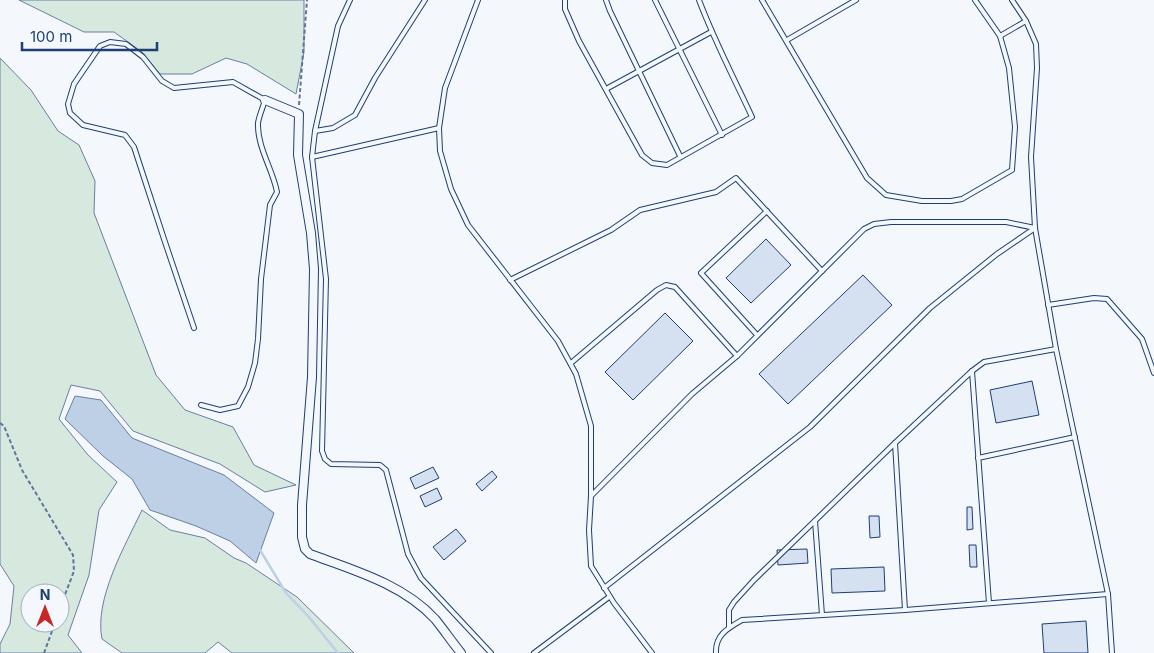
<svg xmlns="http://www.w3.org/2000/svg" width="1154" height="653" font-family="Inter,sans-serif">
	<rect width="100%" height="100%" fill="#f4f7fb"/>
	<g fill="#d7e8df" stroke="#687fa3" fill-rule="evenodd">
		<polygon points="19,0 304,0 304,52 296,94 247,64 226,58 192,74 160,74 142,52 114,32 84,32"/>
		<path d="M0,58L31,90L58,131L79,145L95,181L94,213L156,375L185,410L233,427L254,465L296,485L265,492L220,464L133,431L100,391L71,385L59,419L88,455L117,482L99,510L89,575L68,635L82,653H0V644L10,624L14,586L0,564ZM30,593H60V623H30Z"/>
		<path d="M142,510L170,530L205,538L234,558L246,563L297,597L354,653H232L218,642L205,653H122L102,639C94,599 125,546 142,510Z"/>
	</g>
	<polygon fill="#bed0e5" stroke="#687fa3" points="75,396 101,400 132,438 224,475 274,513 256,563 230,541 196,526 150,510 132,479 103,456 65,419"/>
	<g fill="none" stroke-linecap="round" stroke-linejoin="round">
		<polyline stroke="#bed0e5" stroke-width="2.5" points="260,550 286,593 308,616 338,653"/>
	</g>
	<g fill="#d5e0f0" stroke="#1d3f73">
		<polygon points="766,239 791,265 751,303 726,278"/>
		<polygon points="863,275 892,305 788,404 759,374"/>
		<polygon points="665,313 693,341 633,400 605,372"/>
		<polygon points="1032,381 1039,415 996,423 990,390"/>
		<polygon points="433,467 439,478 415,489 410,478"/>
		<polygon points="492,471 497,477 482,491 476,484"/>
		<polygon points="437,488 442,499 425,507 420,496"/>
		<polygon points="967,507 972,507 973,529 967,530"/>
		<polygon points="869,516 879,516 880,537 870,538"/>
		<polygon points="456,529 466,541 444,560 433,547"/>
		<polygon points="969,545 976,545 977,567 970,567"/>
		<polygon points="807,549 808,563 778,565 777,550"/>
		<polygon points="884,567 885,591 832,593 831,569"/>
		<polygon points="1086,621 1088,653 1044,653 1042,624"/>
	</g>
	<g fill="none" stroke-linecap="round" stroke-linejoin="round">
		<defs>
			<g id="lane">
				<polyline points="350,0 338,26 315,131 312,157 326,279 322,451 325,459 331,464 380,465 386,470 408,554 421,578 491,653"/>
				<polyline points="478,0 445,88 439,128 440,151 451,189 468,225 558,341 576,374 591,426 591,496 589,530 591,566 614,603 652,653"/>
				<path d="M565,0V9L579,41L642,155L652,163L667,165L752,117C734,78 714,40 699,0"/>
				<polyline points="606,0 610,11 680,156"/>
				<polyline points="655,0 722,135"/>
				<polyline points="762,0 867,178 886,195 922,201 951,201 962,199 1012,170 1015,127 1009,68 1000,36"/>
				<polyline points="975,0 1000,36 1026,21"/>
				<polyline points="1012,0 1026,21 1036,44 1037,68 1031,157 1035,228 1056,349 1108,594 1112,653"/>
				<polyline points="787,40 856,0"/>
				<polyline points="606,89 711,32"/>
				<polyline points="315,131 333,128 355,115 375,78 425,0"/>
				<polyline points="312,157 439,128"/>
				<polyline points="510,280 611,230 640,210 716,192 736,178 822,271"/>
				<polyline points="1048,305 1094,298 1107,299 1142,339 1154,373"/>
				<path d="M194,328L164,239L134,147L125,135L83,125L70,113L68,104L74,84L100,46L110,42L126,44L143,57L162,81L174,88L233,82L265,100C263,107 259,116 258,123C257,147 273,170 277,192L270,205L261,279L258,339L255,363L248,387L238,406L220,410L201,405"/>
				<polyline points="757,335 701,273 767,211"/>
				<polyline points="737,356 864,229 874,224 891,222 1006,222 1035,228"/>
				<polyline points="571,363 657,290 666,285 675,287 737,356 692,394 591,496"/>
				<polyline points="972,371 989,603"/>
				<polyline points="895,443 905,610"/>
				<polyline points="978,458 1075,437"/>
				<polyline points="815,521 822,615"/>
				<polyline points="604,588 810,427 930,308 997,254 1035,228"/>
				<polyline points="729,627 729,610 734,602 754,580 895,443 972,371 984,362 1056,349"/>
				<polyline points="534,653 609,597"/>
				<path d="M716,653C715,635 728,628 742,620L905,610L1108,594"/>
			</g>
			<path id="street" d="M265,100L299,114L298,155L311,233L314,269L312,377L302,505V537L305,549L310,554C353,570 403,584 435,619C444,630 452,642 461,653"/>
		</defs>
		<use href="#lane" stroke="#1d3f73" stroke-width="6"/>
		<use href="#street" stroke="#1d3f73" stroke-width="10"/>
		<g stroke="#5e769c" stroke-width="2" stroke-dasharray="4 2.5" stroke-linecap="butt">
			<polyline points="299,105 307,0"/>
			<polyline points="0,423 4,426 22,470 73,555 74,571 60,608"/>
			<polyline points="44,653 55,623"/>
		</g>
		<use href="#lane" stroke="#f4f7fb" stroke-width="4"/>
		<use href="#street" stroke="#f4f7fb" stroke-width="8"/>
	</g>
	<g transform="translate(45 608)"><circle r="24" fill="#f4f7fb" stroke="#9eadc5"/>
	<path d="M0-4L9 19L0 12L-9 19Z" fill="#c62828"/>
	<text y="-8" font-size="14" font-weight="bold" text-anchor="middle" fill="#1d3f73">N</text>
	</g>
	<path d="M22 42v8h135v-8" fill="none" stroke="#1d3f73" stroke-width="2.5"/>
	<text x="30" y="42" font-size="15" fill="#1d3f73" stroke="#f4f7fb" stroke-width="4" paint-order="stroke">100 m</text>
</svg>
